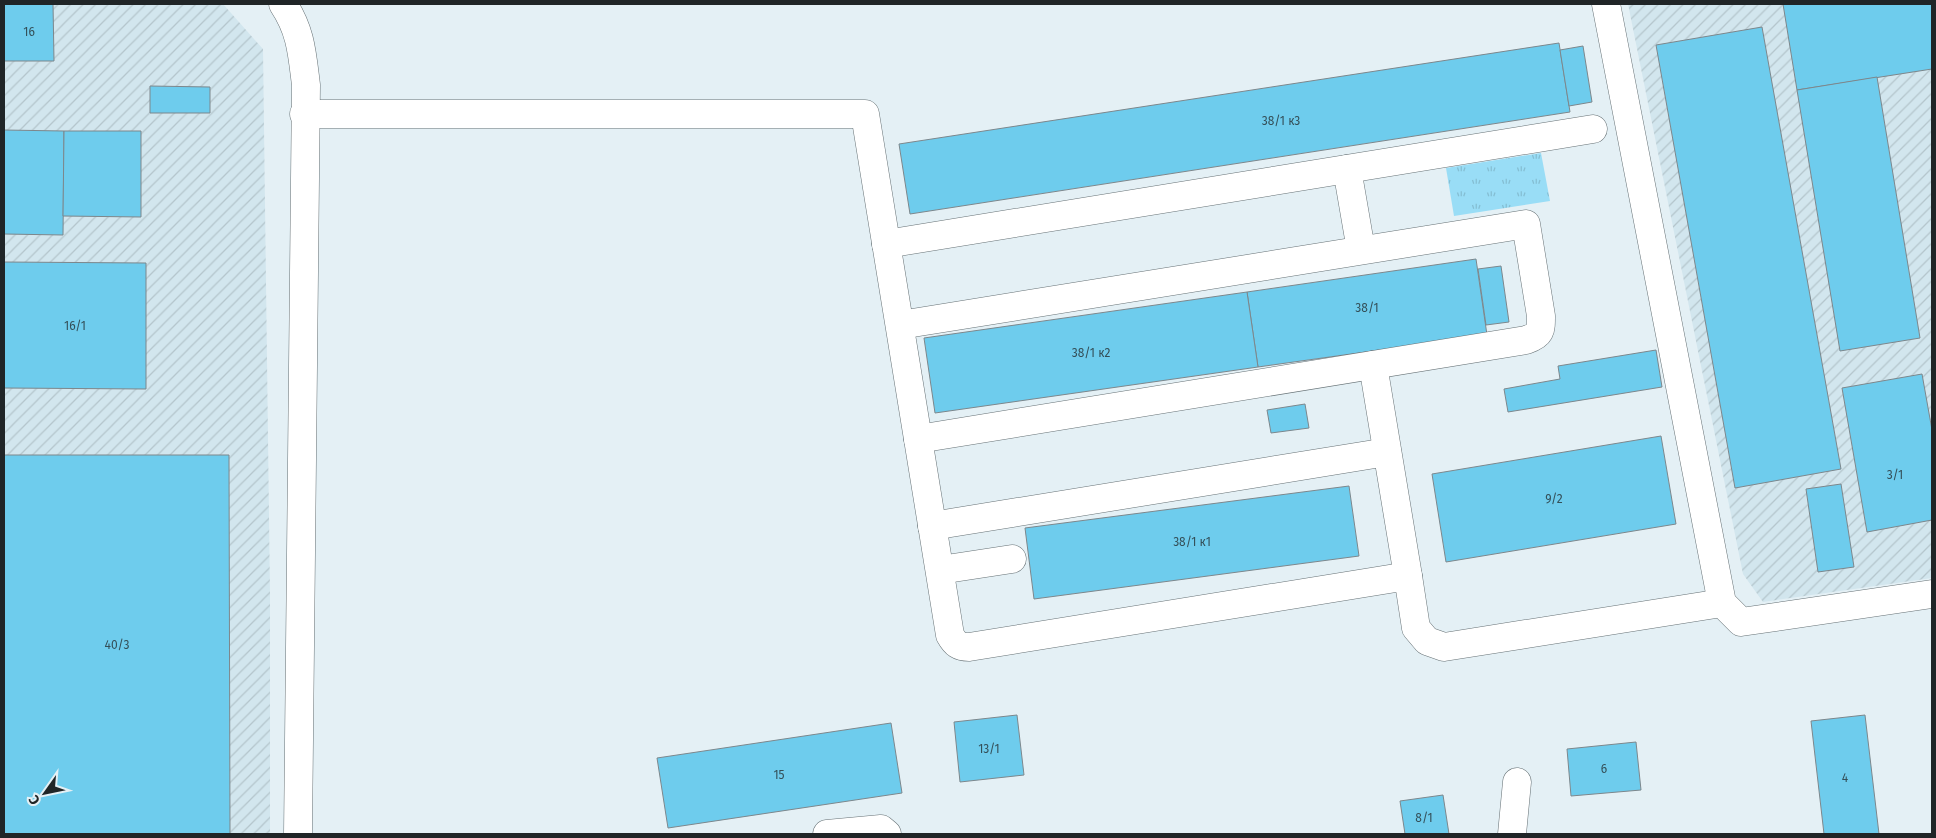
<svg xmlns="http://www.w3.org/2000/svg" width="1936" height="838" font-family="'Fira Sans',sans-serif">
	<defs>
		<pattern id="industrial-furrows" width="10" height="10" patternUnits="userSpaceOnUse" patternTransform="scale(1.25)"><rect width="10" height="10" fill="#d2e6ee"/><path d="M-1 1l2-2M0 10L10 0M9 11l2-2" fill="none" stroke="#b4c5cc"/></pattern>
		<pattern id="park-tufts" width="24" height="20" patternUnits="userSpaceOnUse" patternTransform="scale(1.25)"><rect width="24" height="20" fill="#99ddf6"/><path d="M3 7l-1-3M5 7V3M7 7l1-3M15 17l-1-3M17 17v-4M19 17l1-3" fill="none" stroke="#84bed3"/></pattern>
	</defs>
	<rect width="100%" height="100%" fill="#e4f0f5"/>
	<g fill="url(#industrial-furrows)">
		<polygon points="4,4 223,4 263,49 270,594 270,834 4,834"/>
		<polygon points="1628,4 1932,4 1932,578 1763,602 1743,574"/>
	</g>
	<polygon fill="url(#park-tufts)" points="1541,153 1550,201 1454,216 1446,168"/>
	<g fill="#6ecced" stroke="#7d878c">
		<polygon points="4,4 53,4 54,61 4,61"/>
		<polygon points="1783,4 1932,4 1932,69 1797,90"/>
		<polygon points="1762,27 1841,469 1735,488 1656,45"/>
		<polygon points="1559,43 1570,112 910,214 899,144"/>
		<polygon points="1583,46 1592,102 1569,106 1560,50"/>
		<polygon points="1877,77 1920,338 1840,351 1797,90"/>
		<polygon points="150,86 210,87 210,113 150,113"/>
		<polygon points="4,130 64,131 63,235 4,234"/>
		<polygon points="64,131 141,131 141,217 63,216"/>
		<polygon points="1476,259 1487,335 1258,367 1247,292"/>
		<polygon points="4,262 146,263 146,389 4,388"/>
		<polygon points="1501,266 1509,322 1486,325 1478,269"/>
		<polygon points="1247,292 1258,367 935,413 924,338"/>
		<polygon points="1656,350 1662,387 1508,412 1504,389 1560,379 1558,366"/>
		<polygon points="1922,374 1932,430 1932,520 1867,532 1842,388"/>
		<polygon points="1305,404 1309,428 1271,433 1267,410"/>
		<polygon points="1661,436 1676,524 1446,562 1432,474"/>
		<polygon points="4,455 229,455 230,834 4,834"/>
		<polygon points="1841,484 1854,567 1818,572 1806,489"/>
		<polygon points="1349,486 1359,556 1034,599 1025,528"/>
		<polygon points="1017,715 1024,775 960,782 954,722"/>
		<polygon points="1865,715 1879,834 1824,834 1811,721"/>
		<polygon points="891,723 902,793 668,828 657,758"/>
		<polygon points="1636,742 1641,790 1571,796 1567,749"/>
		<polygon points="1443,795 1449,834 1405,834 1400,801"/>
	</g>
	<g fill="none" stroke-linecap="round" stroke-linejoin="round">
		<defs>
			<g id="minor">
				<path d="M283,4C301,31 302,53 306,85L298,834"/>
				<polyline points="1606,4 1722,603 1741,622 1932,594"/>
				<path d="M304,114H865L950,635C955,644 959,647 969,647L1408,576L1416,628L1427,641L1444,647L1722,603"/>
				<polyline points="1347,169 1361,250"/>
				<polyline points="886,244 1593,129"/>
				<path d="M900,325L1526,224L1541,316C1541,331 1541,335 1526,340L918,439"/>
				<polyline points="1373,365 1408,576"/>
				<polyline points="932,526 1387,452"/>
				<polyline points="940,570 1012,559"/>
				<polyline points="827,834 881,829 887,834"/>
				<polyline points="1512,834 1517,782"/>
			</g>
		</defs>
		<use href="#minor" stroke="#667175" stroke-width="29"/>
		<use href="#minor" stroke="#fff" stroke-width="28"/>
	</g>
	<g text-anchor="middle" stroke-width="5" stroke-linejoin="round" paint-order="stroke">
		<g font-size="12" fill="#344f58">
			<text x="29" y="36">16</text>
			<text x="1281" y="125">38/1 к3</text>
			<text x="1367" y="312">38/1</text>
			<text x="75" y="330">16/1</text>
			<text x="1091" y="357">38/1 к2</text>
			<text x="1895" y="479">3/1</text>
			<text x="1554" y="503">9/2</text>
			<text x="1192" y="546">38/1 к1</text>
			<text x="117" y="649">40/3</text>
			<text x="989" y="753">13/1</text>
			<text x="1604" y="773">6</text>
			<text x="779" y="779">15</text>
			<text x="1845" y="782">4</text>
			<text x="1424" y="822">8/1</text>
		</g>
	</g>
	<rect width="1936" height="838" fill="none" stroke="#202527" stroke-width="10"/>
	<g transform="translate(45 793) rotate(237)" stroke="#e4f0f5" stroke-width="4" paint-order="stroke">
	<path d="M0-4L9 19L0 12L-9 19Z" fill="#202527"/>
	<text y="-8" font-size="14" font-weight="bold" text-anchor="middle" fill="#202527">С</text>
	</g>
</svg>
